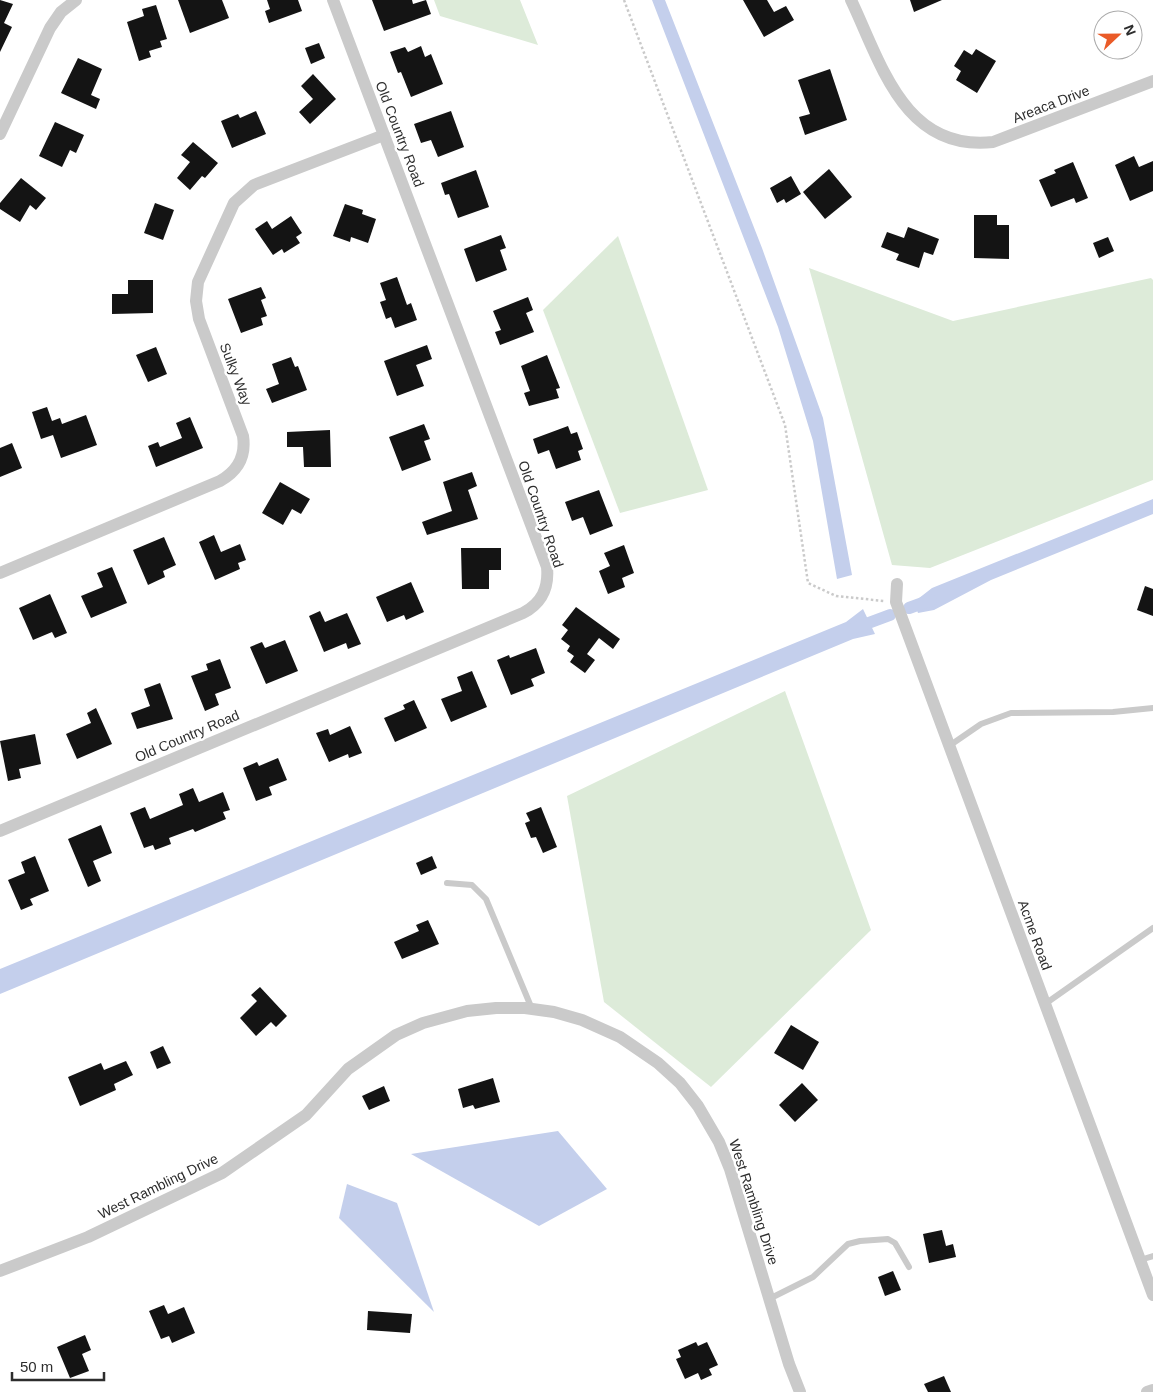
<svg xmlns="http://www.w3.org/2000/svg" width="1153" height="1392" font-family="Arial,sans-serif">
	<rect width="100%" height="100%" fill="#fff"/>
	<g fill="#ddebd9">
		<polygon points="434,0 520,0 538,45 440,16"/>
		<polygon points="618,236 708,490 620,513 543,310"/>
		<polygon points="809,268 953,321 1151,278 1153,280 1153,480 930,568 892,565"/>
		<polygon points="785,691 871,930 711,1087 604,1002 567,796"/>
	</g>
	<g fill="#c4cfec">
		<polygon points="652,0 665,0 762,248 823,418 852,575 837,579 813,441 778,327"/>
		<polygon points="1153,499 1153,514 991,580 934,610 918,613 914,602 932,588"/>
		<polygon points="863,609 875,634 853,639 0,994 0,969 846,622"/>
		<polygon points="558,1131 607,1189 539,1226 411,1154"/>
		<polygon points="347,1184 397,1203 434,1312 339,1218"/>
	</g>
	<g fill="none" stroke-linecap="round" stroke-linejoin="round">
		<g stroke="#c4cfec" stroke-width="12">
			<polyline points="909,608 931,600"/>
			<polyline points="855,628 890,615"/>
		</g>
	</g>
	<g fill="#141414">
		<polygon points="0,0 13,4 4,23 12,27 0,52"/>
		<polygon points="178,0 222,0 229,18 190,33"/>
		<polygon points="267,0 298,0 302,11 269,23 265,11 270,9"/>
		<polygon points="372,0 412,0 413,4 426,0 431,14 384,31"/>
		<polygon points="743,0 767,0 774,12 786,6 794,20 764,37"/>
		<polygon points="910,0 942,0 914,12"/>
		<polygon points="156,5 167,39 160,41 162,47 149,51 151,57 139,61 127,22 144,16 142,9"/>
		<polygon points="319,43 325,58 311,64 305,48"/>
		<polygon points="421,46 425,57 431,54 443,84 411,97 401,72 398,73 390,52 405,47 408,52"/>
		<polygon points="976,49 996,61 977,93 956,80 961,71 954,66 964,50 972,55"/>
		<polygon points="78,58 102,69 91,95 100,99 96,109 61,93"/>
		<polygon points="830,69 847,120 805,135 799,117 810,114 798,80"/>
		<polygon points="313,74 336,99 310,124 299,112 313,99 301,86"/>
		<polygon points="256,111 266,134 232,148 221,121 238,114 240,118"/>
		<polygon points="451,111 464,147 438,157 431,140 421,143 414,124"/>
		<polygon points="55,122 84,135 76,153 70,150 62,167 39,156"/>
		<polygon points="193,142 218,163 205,178 202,176 190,190 177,178 190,162 181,155"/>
		<polygon points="1134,156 1139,167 1153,161 1153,191 1130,201 1115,165"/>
		<polygon points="1073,162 1088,198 1076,203 1074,198 1051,207 1039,180 1056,173 1054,170"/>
		<polygon points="829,169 852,197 825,219 803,192"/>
		<polygon points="476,170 489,207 458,218 449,194 445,195 441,183"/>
		<polygon points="791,176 801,194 786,203 784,199 777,203 770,188"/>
		<polygon points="21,178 46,198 36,210 30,205 20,222 0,209 0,203"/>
		<polygon points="155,203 174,210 163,240 144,233"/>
		<polygon points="345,204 363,210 362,214 376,219 368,243 351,237 350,242 333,236"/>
		<polygon points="974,215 997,215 997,225 1009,225 1009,259 974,258"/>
		<polygon points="291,216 302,233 296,237 300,243 284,253 282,249 273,255 255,229 267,221 272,229"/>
		<polygon points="908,227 939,239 933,255 924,252 919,268 896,260 899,254 881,247 887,232 904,238"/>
		<polygon points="501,235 506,248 500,250 507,270 476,282 464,249"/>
		<polygon points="1108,237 1114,251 1099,258 1093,243"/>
		<polygon points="397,277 407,305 411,303 417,320 395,328 391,317 386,319 380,302 386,300 380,283"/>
		<polygon points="128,280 153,280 153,313 112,314 112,294 128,294"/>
		<polygon points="261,287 266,298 261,300 267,316 261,318 263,325 241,333 228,299"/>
		<polygon points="528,297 533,310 526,313 534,332 500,345 495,332 501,330 493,311"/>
		<polygon points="427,345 432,359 416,365 424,386 397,396 384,361"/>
		<polygon points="156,347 167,374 148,382 136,355"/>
		<polygon points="547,355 560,388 556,389 559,398 529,406 524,393 530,391 521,366"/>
		<polygon points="291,357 295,367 298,366 307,390 272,403 266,389 279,384 272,364"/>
		<polygon points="47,407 52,421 60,418 62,424 86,415 97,445 61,458 53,435 41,439 32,412"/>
		<polygon points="190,417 203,448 156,467 148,446 158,442 160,447 182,438 176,423"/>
		<polygon points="424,424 430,439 424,441 431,460 402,471 389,437"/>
		<polygon points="568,426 571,434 577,432 583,449 578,451 581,460 556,469 549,450 538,454 533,439"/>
		<polygon points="330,430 331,467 304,467 303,447 287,447 287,432"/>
		<polygon points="12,443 22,468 0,477 0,448"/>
		<polygon points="472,472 477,486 468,490 478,519 427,535 422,522 452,511 443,482"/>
		<polygon points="280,482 310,499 301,514 292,509 283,525 262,513"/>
		<polygon points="599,490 613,526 590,535 583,517 572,521 565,502"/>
		<polygon points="214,535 221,552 240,544 246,560 238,563 240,569 215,580 199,542"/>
		<polygon points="164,537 176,565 163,571 165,577 148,585 133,550"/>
		<polygon points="624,545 634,573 622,578 625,587 608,594 599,571 610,566 604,553"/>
		<polygon points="461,548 501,548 501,570 489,570 489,589 462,589"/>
		<polygon points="112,567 127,603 91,618 81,596 103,587 97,573"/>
		<polygon points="411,582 424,612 406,620 404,615 387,622 376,597"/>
		<polygon points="1145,586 1153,589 1153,616 1137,610"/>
		<polygon points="50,594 67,633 55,638 52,632 33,640 19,608"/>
		<polygon points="576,607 620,639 613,649 599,638 587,654 595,660 585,673 570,662 574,656 567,651 570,646 561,639 568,630 562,625"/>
		<polygon points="320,611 325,622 347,613 361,644 348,649 346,643 324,652 309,616"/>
		<polygon points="285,640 298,671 266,684 250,647 262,642 265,648"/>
		<polygon points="536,648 545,673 531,679 534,686 511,695 497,660 509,655 510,658"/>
		<polygon points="220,659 231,688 215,694 219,705 205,711 191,676 208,670 206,664"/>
		<polygon points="472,671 487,707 451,722 441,699 462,691 457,677"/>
		<polygon points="160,683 173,719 137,729 131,713 150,706 144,689"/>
		<polygon points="414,700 427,728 395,742 384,718 405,709 403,705"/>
		<polygon points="96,708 112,744 77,759 66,734 91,723 87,713"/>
		<polygon points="350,726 362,753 349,758 348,754 329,762 316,733 328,729 330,735"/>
		<polygon points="35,734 41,764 19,769 21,778 8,781 0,741"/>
		<polygon points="278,758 287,780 269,787 272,795 256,801 243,768 257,762 259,766"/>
		<polygon points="193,788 199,802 223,792 230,810 223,812 226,819 195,832 193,829 169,838 171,844 155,850 153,845 144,848 130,813 145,807 150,819 183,805 179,794"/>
		<polygon points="541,807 557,847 543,853 536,837 531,838 525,823 530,821 526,813"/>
		<polygon points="101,825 112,853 93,861 101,881 88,887 68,839"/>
		<polygon points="35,856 49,891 30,899 33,905 21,910 8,880 25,873 21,862"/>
		<polygon points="432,856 437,868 421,875 416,863"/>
		<polygon points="428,920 439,944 402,959 394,942 419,931 416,925"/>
		<polygon points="260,987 287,1016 276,1027 271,1022 256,1036 240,1018 257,1001 251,995"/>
		<polygon points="791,1025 819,1042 803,1070 774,1053"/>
		<polygon points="163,1046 171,1063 157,1069 150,1052"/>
		<polygon points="126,1061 133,1075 114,1084 116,1090 80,1106 68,1077 101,1063 104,1070"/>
		<polygon points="493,1078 500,1102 475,1109 473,1105 463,1108 458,1089"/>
		<polygon points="802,1083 818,1100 795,1122 779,1105"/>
		<polygon points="384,1086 390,1101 369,1110 362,1096"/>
		<polygon points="942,1230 946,1246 953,1244 956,1257 929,1263 923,1234"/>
		<polygon points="893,1271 901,1290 885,1296 878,1277"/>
		<polygon points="164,1305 168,1314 184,1307 195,1333 172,1343 169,1336 161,1339 149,1311"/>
		<polygon points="368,1311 412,1314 410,1333 367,1330"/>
		<polygon points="85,1335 91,1350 82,1354 89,1371 70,1378 57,1347"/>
		<polygon points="696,1342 698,1346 707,1342 718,1365 709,1369 712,1375 701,1380 698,1373 685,1379 676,1359 681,1357 678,1350"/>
		<polygon points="944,1376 951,1392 928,1392 924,1384"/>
	</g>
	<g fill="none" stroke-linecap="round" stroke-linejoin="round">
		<polyline stroke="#cacaca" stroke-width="2.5" stroke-dasharray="2.5 2.5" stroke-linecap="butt" points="624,0 785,425 808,583 836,596 884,601"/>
		<g stroke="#cacaca" stroke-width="6">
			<polyline points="949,746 981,724 1011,713 1113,712 1153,708"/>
			<polyline points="447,883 472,885 486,899 532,1009"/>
			<polyline points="1045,1004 1153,928"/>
			<polyline points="1140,1260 1153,1256"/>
			<polyline points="769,1299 813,1277 848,1244 860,1241 888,1239 895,1243 909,1267"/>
		</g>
		<g stroke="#cacaca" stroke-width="12">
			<path d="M851,0C881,63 904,152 993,142L1153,81"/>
			<polyline points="0,134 50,28 61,12 76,0"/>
			<path d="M0,573L220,481C238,471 246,456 243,436L199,319L196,301L198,282L234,203L254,185L384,135"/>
			<polyline points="897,584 896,602 1153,1295"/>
			<path d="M0,831L523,613C542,603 549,588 547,567L333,0"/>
			<polyline points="0,1271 88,1237 222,1173 306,1115 348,1069 396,1035 423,1023 467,1011 496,1008 525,1008 554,1012 582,1020 620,1037 658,1063 680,1083 698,1106 719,1142 730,1169 789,1364 800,1392"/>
			<polyline points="1147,1392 1153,1390"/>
		</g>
	</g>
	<g text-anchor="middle" stroke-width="5" stroke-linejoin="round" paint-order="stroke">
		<g font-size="14" fill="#2d2d2d" stroke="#fff">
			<text transform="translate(1051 104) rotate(-21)" y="5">Areaca Drive</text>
			<text transform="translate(400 134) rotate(69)" y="5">Old Country Road</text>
			<text transform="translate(236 374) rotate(69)" y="5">Sulky Way</text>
			<text transform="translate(541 514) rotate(71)" y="5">Old Country Road</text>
			<text transform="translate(187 736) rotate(-23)" y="5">Old Country Road</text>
			<text transform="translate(1035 935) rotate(70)" y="5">Acme Road</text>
			<text transform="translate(158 1186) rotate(-26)" y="5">West Rambling Drive</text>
			<text transform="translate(754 1202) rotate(72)" y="5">West Rambling Drive</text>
		</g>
	</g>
	<g transform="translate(1118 35) rotate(68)"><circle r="24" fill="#ffffff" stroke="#ababab"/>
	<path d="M0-4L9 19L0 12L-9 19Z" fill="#ea5b28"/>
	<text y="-8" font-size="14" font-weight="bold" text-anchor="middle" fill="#2d2d2d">N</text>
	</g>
	<path d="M12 1372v8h92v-8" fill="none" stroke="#2d2d2d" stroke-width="2.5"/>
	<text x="20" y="1372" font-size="15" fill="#2d2d2d" stroke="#ffffff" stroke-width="4" paint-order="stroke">50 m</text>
</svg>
